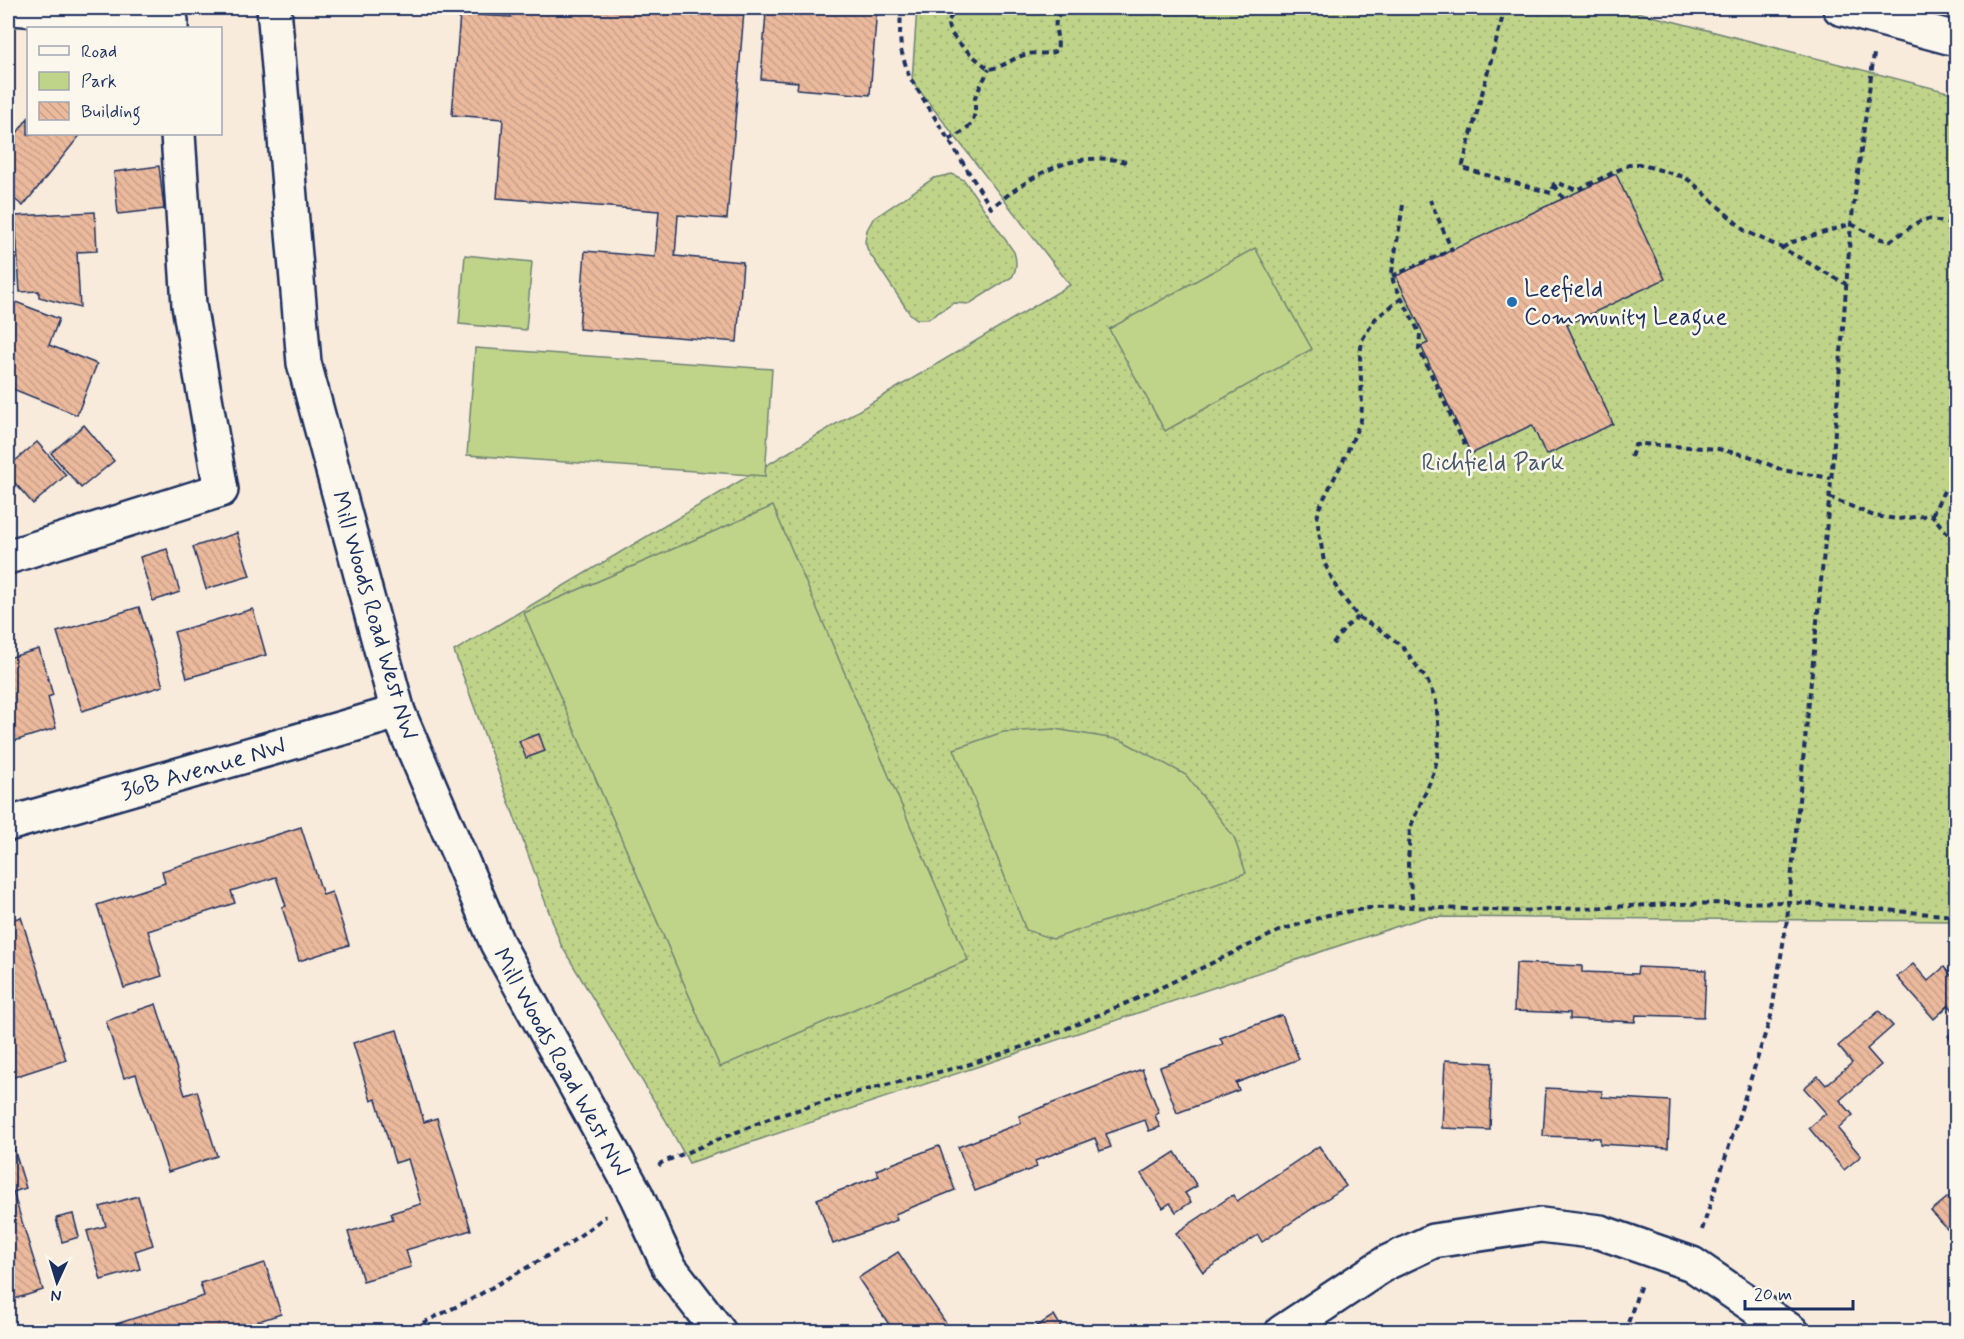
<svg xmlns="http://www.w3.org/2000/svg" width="1964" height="1339" font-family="Mynerve,sans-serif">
	<defs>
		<pattern id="green-dots" width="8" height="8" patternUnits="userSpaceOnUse" patternTransform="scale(1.5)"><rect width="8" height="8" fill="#c0d489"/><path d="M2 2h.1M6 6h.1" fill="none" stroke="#a4b679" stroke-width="1.8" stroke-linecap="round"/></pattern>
		<pattern id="building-back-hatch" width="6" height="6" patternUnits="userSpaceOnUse" patternTransform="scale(1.5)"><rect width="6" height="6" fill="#ebb99c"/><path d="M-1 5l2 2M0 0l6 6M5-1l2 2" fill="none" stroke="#c99f89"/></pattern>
	</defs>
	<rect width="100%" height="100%" fill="#f8ebdc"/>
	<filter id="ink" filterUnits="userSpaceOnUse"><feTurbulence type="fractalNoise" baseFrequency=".0167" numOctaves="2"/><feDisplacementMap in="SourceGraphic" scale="12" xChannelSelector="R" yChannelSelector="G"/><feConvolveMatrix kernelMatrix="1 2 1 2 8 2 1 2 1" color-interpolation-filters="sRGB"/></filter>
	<g filter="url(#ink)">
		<g fill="url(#green-dots)" stroke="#6e8274" stroke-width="1.5">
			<polygon points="917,8 1621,8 1956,94 1956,921 1425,917 689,1163 665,1119 561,945 454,651 1070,285 912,81"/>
			<path d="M952,174L964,180L1014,252C1017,261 1017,269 1012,277L969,304L954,303L928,319H917L910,314L868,251L865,242L867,230L873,219L934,178Z"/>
		</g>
		<g fill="#c0d489" stroke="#6e8274" stroke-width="1.5">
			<polygon points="1255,248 1312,349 1165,431 1109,329"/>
			<polygon points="465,255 532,262 526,330 459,324"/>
			<polygon points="475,348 772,369 765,476 467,455"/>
			<polygon points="773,506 968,960 720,1067 524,613"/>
			<polygon points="1055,729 1121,740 1186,775 1234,837 1246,873 1053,939 1026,930 954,749 1003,732"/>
		</g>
		<g fill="url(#building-back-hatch)" stroke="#1b2f5e" stroke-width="1.5">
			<polygon points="512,8 877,8 870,95 797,89 798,82 761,79 766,12 744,11 727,219 678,215 675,256 743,262 737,342 579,329 585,251 655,257 659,211 497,198 503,119 452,115 460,14 511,17"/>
			<polygon points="28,118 28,134 81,134 23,206 8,194 8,125 17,133"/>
			<polygon points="159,166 164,209 118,214 114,172"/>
			<polygon points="1616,174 1665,279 1567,325 1613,424 1546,455 1532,425 1471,454 1421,346 1428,343 1396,276"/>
			<polygon points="95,212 97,251 77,252 80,308 39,297 39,291 20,292 15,216"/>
			<polygon points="8,299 59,319 49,345 97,364 77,415 8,387"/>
			<polygon points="84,425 114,461 81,488 51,453"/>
			<polygon points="37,442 66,475 33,504 8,475 8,467"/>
			<polygon points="237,533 250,576 206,589 193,547"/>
			<polygon points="167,549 180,592 153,601 140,557"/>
			<polygon points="139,607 163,686 82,711 57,632"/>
			<polygon points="253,609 266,655 187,678 174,632"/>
			<polygon points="39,649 53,695 48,697 56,728 8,743 8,658"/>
			<polygon points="539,734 545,751 526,758 519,741"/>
			<polygon points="301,827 323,895 332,892 349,945 299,961 282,907 286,906 276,877 231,891 235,903 148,931 162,976 124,988 97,905 165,883 162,871"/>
			<polygon points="21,917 66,1060 8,1079 8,1036 15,1033 8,1009 8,921"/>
			<polygon points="1516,963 1582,966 1582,972 1637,974 1638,967 1706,970 1704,1017 1636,1015 1635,1022 1570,1019 1570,1013 1514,1011"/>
			<polygon points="1913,964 1928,981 1944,967 1956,981 1956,1014 1949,1005 1934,1019 1897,977"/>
			<polygon points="156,1004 185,1095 197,1091 217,1156 168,1172 136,1074 124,1078 106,1021"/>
			<polygon points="1879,1011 1893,1026 1867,1049 1881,1065 1840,1100 1853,1115 1838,1129 1861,1156 1844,1170 1809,1128 1826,1113 1804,1088 1818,1076 1826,1085 1852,1063 1838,1046"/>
			<polygon points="1282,1015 1299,1059 1236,1083 1239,1090 1177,1113 1160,1067 1223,1044 1220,1038"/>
			<polygon points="1956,1029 1956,1045 1948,1036"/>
			<polygon points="397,1030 424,1122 437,1118 471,1230 406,1250 411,1267 363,1281 348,1232 393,1219 391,1213 421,1204 408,1159 395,1163 376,1099 371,1101 353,1043"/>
			<polygon points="1445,1060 1492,1063 1490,1130 1442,1128"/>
			<polygon points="1142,1069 1159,1113 1155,1115 1160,1127 1149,1131 1145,1120 1106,1134 1111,1147 1100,1151 1095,1138 1035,1161 1037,1167 975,1191 958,1147 1021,1123 1019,1116"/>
			<polygon points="1546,1088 1602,1091 1602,1097 1670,1101 1668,1148 1600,1144 1600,1138 1543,1136"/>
			<polygon points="8,1129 26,1188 13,1192 43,1290 8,1301"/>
			<polygon points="939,1146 955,1190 895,1214 897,1220 833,1244 817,1199 879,1176 876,1170"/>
			<polygon points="1319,1146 1346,1186 1262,1242 1258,1235 1203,1272 1176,1233 1233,1195 1237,1201"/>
			<polygon points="1175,1152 1197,1186 1185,1193 1191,1202 1176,1212 1170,1203 1163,1208 1141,1174"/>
			<polygon points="138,1196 153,1245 135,1251 140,1269 101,1280 87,1231 106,1226 100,1207"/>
			<polygon points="1948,1197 1956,1207 1956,1239 1931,1211"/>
			<polygon points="73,1214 79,1237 62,1242 56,1218"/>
			<polygon points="898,1252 952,1332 894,1332 858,1278"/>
			<polygon points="265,1263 281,1314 224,1332 115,1332 113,1325 204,1296 200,1283"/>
			<polygon points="1054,1315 1064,1332 1028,1332"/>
		</g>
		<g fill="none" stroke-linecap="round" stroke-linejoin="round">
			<defs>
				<g id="minor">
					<polyline points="13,8 171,21 171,28"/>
					<polyline points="274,8 304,363 398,712 497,943 636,1195 669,1267 719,1332"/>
					<polyline points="1840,8 1956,39"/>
					<polyline points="8,557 221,490 189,305 178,134"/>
					<polyline points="8,824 398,712"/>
					<polyline points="1282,1332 1386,1263 1433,1241 1541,1225 1600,1232 1692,1264 1792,1332"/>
				</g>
			</defs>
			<use href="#minor" stroke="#1b2f5e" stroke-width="38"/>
			<g stroke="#1b2f5e" stroke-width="4" stroke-dasharray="6 4.5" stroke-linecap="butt">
				<path d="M901,8L900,34L901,50L909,76L991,208C1032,175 1072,149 1126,162"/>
				<path d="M960,8C956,12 949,17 948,23C947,37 979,61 989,69C1007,66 1010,59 1024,55C1035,51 1044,56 1057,51C1061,33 1047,23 1065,8"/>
				<polyline points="1505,8 1462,168 1551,193 1554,184 1558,183 1577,190 1631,164 1639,164 1684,177 1693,183 1745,231 1782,248 1846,284"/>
				<polyline points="949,140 964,131 972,123 975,113 975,97 989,69"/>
				<polyline points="1554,185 1563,198"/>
				<polyline points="1403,205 1392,272 1393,281 1420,334 1419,349 1473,462 1477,460"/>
				<polyline points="1782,248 1792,242 1851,224 1881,239 1890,241 1918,222 1928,219 1956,225"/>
				<polyline points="1392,276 1452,250 1430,200"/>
				<polyline points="1402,298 1375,319 1362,340 1360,356 1362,405 1361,420 1346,455 1319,508 1317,519 1324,562 1338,591 1358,617 1379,629 1402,646 1427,680 1436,701 1439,733 1438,754 1434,772 1410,828 1408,865 1413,906"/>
				<polyline points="1631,457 1635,445 1642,444 1718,449 1749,456 1782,470 1831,478"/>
				<polyline points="1829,497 1874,516 1898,519 1932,515 1956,544"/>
				<polyline points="1932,515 1945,489"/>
				<polyline points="1333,644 1346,627 1358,617"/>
				<polyline points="659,1166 661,1163 771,1118 846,1095 967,1065 1028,1045 1143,996 1281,930 1328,915 1369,908 1413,907 1518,911 1675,904 1788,902 1956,916"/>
				<polyline points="1702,1230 1771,1016 1787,920 1831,482 1851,224 1874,54"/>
				<polyline points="404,1332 470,1300 570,1243 606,1216"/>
				<polyline points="1625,1332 1641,1284"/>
			</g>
			<use href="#minor" stroke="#fbf7ec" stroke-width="33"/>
		</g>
	</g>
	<circle fill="#1f6fb2" stroke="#fbf7ec" stroke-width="2" cx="1512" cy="302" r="6"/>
	<g text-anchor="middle" stroke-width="5" stroke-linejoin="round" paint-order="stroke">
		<g font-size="24" fill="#1b2f5e" stroke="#fbf7ec" text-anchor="start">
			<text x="1524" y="296">Leefield<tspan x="1524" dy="28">Community League</tspan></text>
		</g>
		<g font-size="24" fill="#445869" stroke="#fbf7ec">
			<text x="1493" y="470">Richfield Park</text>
		</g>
		<g font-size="24" fill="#1b2f5e" stroke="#fbf7ec">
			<text transform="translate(375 615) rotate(74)" y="8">Mill Woods Road West NW</text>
			<text transform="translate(203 768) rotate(-16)" y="8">36B Avenue NW</text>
			<text transform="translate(562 1062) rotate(61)" y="8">Mill Woods Road West NW</text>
		</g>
	</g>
	<rect width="1964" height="1339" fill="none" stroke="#fbf7ec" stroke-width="30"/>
	<rect x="15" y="15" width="1934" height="1309" fill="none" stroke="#1b2f5e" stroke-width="2" filter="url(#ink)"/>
	<rect x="27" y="27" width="195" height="108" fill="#fbf7ec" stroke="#a1a7b3" stroke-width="1.5"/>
	<rect x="39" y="46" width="30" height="9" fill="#fbf7ec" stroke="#a1a7b3" stroke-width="1.5"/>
	<text x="81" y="57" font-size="18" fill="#1b2f5e">Road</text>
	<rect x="39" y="72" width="30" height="18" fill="#c0d489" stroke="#a1a7b3" stroke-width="1.5"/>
	<text x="81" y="87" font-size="18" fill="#1b2f5e">Park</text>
	<rect x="39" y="102" width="30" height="18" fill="url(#building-back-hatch)" stroke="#a1a7b3" stroke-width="1.5"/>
	<text x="81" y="117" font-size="18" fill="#1b2f5e">Building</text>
	<g transform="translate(57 1282) rotate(184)" stroke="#fbf7ec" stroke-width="4.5" paint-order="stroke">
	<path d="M0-4.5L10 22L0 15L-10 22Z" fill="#1b2f5e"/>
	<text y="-9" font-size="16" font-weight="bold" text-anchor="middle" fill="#1b2f5e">N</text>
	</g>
	<path d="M1745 1300v9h108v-9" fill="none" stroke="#1b2f5e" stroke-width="3"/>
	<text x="1754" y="1300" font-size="18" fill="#1b2f5e" stroke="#fbf7ec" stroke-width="4.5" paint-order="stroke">20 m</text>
</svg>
